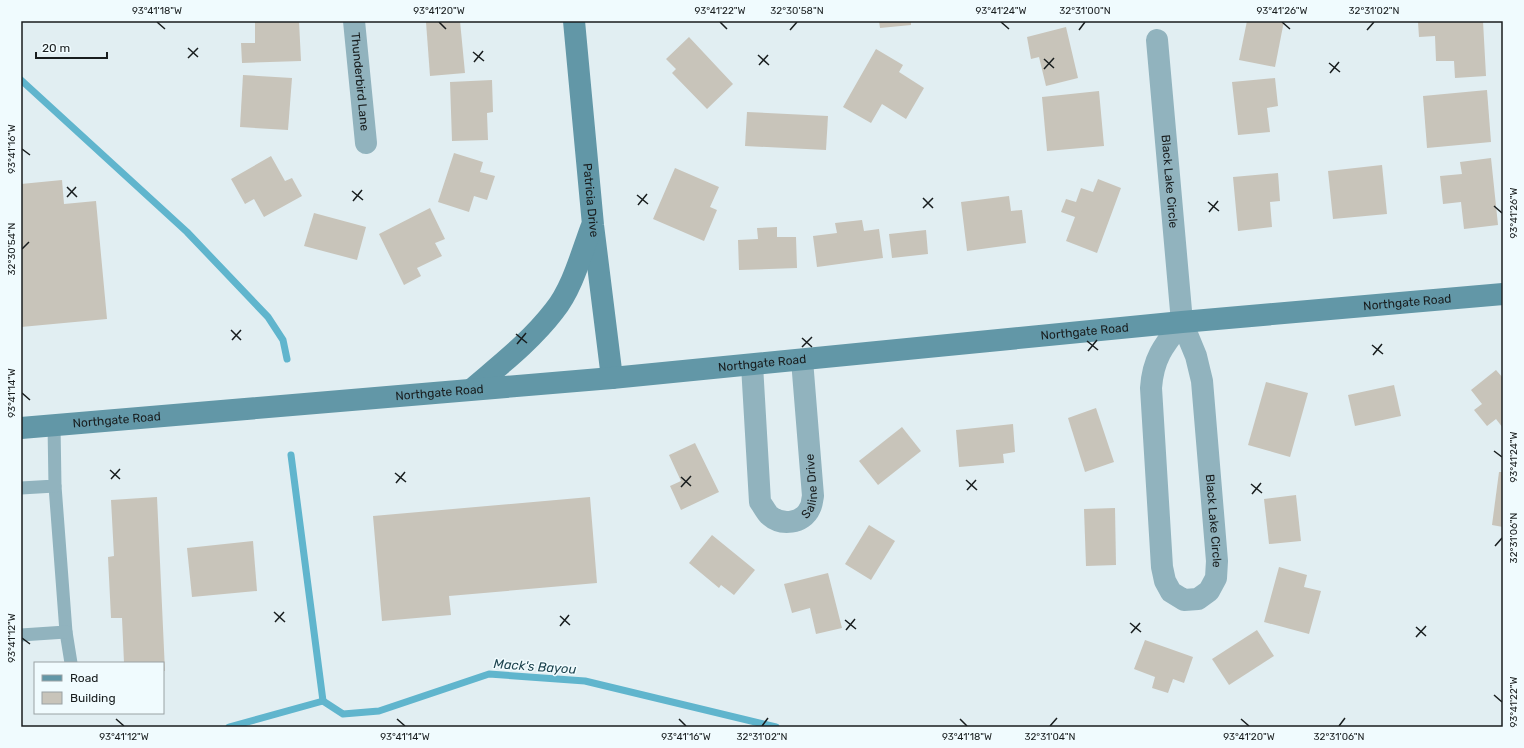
<svg xmlns="http://www.w3.org/2000/svg" width="1524" height="748" font-family="Rubik,sans-serif">
	<rect width="100%" height="100%" fill="#e1eef2"/>
	<g fill="none" stroke-linecap="round" stroke-linejoin="round">
		<g stroke="#60b5cd" stroke-width="7">
			<polyline points="21,80 187,232 268,317 283,340 287,359"/>
			<polyline points="291,455 323,701"/>
			<polyline points="229,727 323,701 343,714 379,711 489,674 585,681 776,727"/>
		</g>
	</g>
	<g fill="#c8c4ba">
		<polygon points="255,21 299,21 301,61 242,63 241,43 255,43"/>
		<polygon points="460,21 465,73 430,76 426,22"/>
		<polygon points="879,21 911,21 911,25 880,28"/>
		<polygon points="1247,21 1284,21 1275,67 1239,60"/>
		<polygon points="1483,21 1486,76 1455,78 1454,61 1436,61 1435,36 1419,37 1418,22"/>
		<polygon points="1066,27 1078,78 1046,86 1039,57 1031,59 1027,37"/>
		<polygon points="689,37 733,84 707,109 672,73 676,69 666,59"/>
		<polygon points="876,49 903,65 899,72 924,88 906,119 882,104 871,123 843,107"/>
		<polygon points="243,75 292,78 288,130 240,127"/>
		<polygon points="1275,78 1278,106 1267,108 1270,132 1238,135 1232,82"/>
		<polygon points="492,80 493,112 487,113 488,140 452,141 450,82"/>
		<polygon points="1487,90 1491,142 1427,148 1423,96"/>
		<polygon points="1099,91 1104,146 1047,151 1042,97"/>
		<polygon points="747,112 828,116 826,150 745,146"/>
		<polygon points="454,153 483,162 480,172 495,176 487,200 474,196 469,212 438,202"/>
		<polygon points="271,156 285,181 292,178 302,196 264,217 254,199 245,204 231,179"/>
		<polygon points="1491,158 1498,225 1464,229 1461,202 1443,204 1440,176 1462,174 1460,162"/>
		<polygon points="1382,165 1387,214 1333,219 1328,171"/>
		<polygon points="675,168 719,187 710,207 717,210 704,241 653,219"/>
		<polygon points="1278,173 1280,201 1270,202 1272,227 1238,231 1233,177"/>
		<polygon points="1098,179 1121,188 1097,253 1066,241 1075,217 1061,212 1066,199 1076,202 1081,188 1093,192"/>
		<polygon points="62,180 64,204 96,201 107,319 21,327 21,184"/>
		<polygon points="1009,196 1011,211 1022,210 1026,243 967,251 961,202"/>
		<polygon points="430,208 445,239 435,243 442,256 417,268 421,276 404,285 379,234"/>
		<polygon points="314,213 366,227 357,260 304,246"/>
		<polygon points="862,220 864,231 879,229 883,258 817,267 813,236 837,233 835,223"/>
		<polygon points="777,227 777,237 796,237 797,268 739,270 738,240 758,239 757,228"/>
		<polygon points="926,230 928,254 892,258 889,234"/>
		<polygon points="1496,370 1503,378 1503,428 1496,419 1487,426 1474,410 1482,404 1471,390"/>
		<polygon points="1266,382 1308,393 1290,457 1248,445"/>
		<polygon points="1394,385 1401,416 1355,426 1348,395"/>
		<polygon points="1096,408 1114,462 1085,472 1068,418"/>
		<polygon points="1013,424 1015,452 1003,454 1004,463 959,467 956,430"/>
		<polygon points="902,427 921,451 878,485 859,461"/>
		<polygon points="695,443 719,492 681,510 670,486 681,481 669,455"/>
		<polygon points="1499,472 1503,472 1503,527 1492,525"/>
		<polygon points="1296,495 1301,541 1269,544 1264,499"/>
		<polygon points="157,497 165,671 163,671 163,663 124,663 122,618 111,618 108,557 114,556 111,500"/>
		<polygon points="590,497 597,583 449,596 451,615 382,621 373,516"/>
		<polygon points="1115,508 1116,565 1086,566 1084,509"/>
		<polygon points="869,525 895,541 871,580 845,564"/>
		<polygon points="712,535 755,570 734,595 721,585 719,588 689,563"/>
		<polygon points="253,541 257,591 192,597 187,548"/>
		<polygon points="1279,567 1307,575 1304,587 1321,591 1309,634 1264,622"/>
		<polygon points="828,573 842,628 816,634 810,608 792,613 784,584"/>
		<polygon points="1257,630 1274,656 1229,685 1212,659"/>
		<polygon points="1145,640 1193,657 1184,683 1173,679 1168,693 1152,688 1155,677 1134,669"/>
	</g>
	<g fill="none" stroke-linecap="round" stroke-linejoin="round">
		<g stroke="#91b3be" stroke-width="13">
			<polyline points="55,486 66,632 71,663"/>
			<polyline points="21,488 55,486 54,425"/>
			<polyline points="21,635 66,632"/>
		</g>
		<g stroke="#91b3be" stroke-width="22">
			<path id="s1" d="M354,21L366,143"/>
			<path id="s2" d="M1157,40L1182,322L1196,356L1202,381L1217,561L1216,578L1209,591L1198,599L1184,600L1171,592L1165,581L1162,567L1151,388C1153,358 1164,345 1182,322"/>
			<path id="s3" d="M752,365L760,502C763,506 766,512 769,515C781,526 803,524 810,508C812,505 812,500 813,496L802,360"/>
		</g>
		<g stroke="#6297a7" stroke-width="22">
			<path id="s4" d="M574,21L593,225L612,378"/>
			<path d="M472,389C500,365 531,341 554,311C572,289 581,255 591,228"/>
			<path id="s5" d="M21,428L612,378L1182,322L1503,294"/>
		</g>
	</g>
	<path fill="none" stroke="#181d1e" stroke-width="1.5" d="M157,22L165,29M439,22L446,29M720,22L727,29M1001,22L1009,29M1282,22L1290,29M790,30L797,22M1079,30L1085,22M1367,30L1374,22M188,48L198,57M473,52L484,61M758,55L769,65M188,58L198,48M1044,59L1054,68M474,62L483,51M1329,63L1340,72M759,65L768,55M1044,69L1054,58M1330,73L1339,62M22,149L30,155M67,187L77,197M352,191L363,200M637,195L648,204M67,197L76,187M923,198L933,208M353,201L362,190M1208,202L1219,211M638,205L647,194M1494,206L1502,213M923,208L933,198M1209,212L1218,201M22,249L29,242M231,330L241,340M516,334L527,343M802,338L812,347M232,340L241,330M1087,341L1098,350M517,344L526,333M1372,345L1383,354M802,347L812,337M1088,351L1097,340M1373,355L1382,344M22,393L30,400M1494,451L1502,457M110,470L120,479M395,473L406,482M681,477L691,486M111,479L120,469M966,480L977,490M396,483L405,472M1251,484L1262,493M681,487L691,476M967,490L976,480M1252,494L1261,483M1495,546L1502,538M274,612L285,622M560,616L570,625M845,620L856,629M275,622L284,612M1130,623L1141,632M560,626L569,615M1416,627L1426,636M846,630L855,619M1131,633L1140,623M1416,637L1426,626M22,638L30,644M1494,695L1502,702M116,719L124,726M397,719L405,726M679,719L686,726M960,719L967,726M1241,719L1249,726M762,726L768,718M1050,726L1057,718M1339,726L1345,718"/>
	<g text-anchor="middle" stroke-width="3" stroke-linejoin="round" paint-order="stroke">
		<g font-size="12" fill="#181d1e" stroke="#f0fbfe">
			<text dy="4" stroke="none"><textPath href="#s1" startOffset="61">Thunderbird Lane</textPath></text>
			<text dy="4" stroke="none"><textPath href="#s2" startOffset="142">Black Lake Circle</textPath></text>
			<text dy="4" stroke="none"><textPath href="#s4" startOffset="180">Patricia Drive</textPath></text>
			<text dy="4" stroke="none"><textPath href="#s5" startOffset="1392">Northgate Road</textPath></text>
			<text dy="4" stroke="none"><textPath href="#s5" startOffset="1068">Northgate Road</textPath></text>
			<text dy="4" stroke="none"><textPath href="#s5" startOffset="744">Northgate Road</textPath></text>
			<text dy="4" stroke="none"><textPath href="#s5" startOffset="420">Northgate Road</textPath></text>
			<text dy="4" stroke="none"><textPath href="#s5" startOffset="96">Northgate Road</textPath></text>
			<text dy="4" stroke="none"><textPath href="#s3" startOffset="223">Saline Drive</textPath></text>
			<text dy="4" stroke="none"><textPath href="#s2" startOffset="486">Black Lake Circle</textPath></text>
		</g>
		<g font-size="13" font-style="italic" fill="#1d444f" stroke="#f0fbfe">
			<text transform="translate(535 666) rotate(4)" y="5">Mack's Bayou</text>
		</g>
	</g>
	<rect width="1524" height="748" fill="none" stroke="#f0fbfe" stroke-width="44"/>
	<rect x="34" y="662" width="130" height="52" fill="#f0fbfe" stroke="#9aa2a4"/>
	<rect x="42" y="675" width="20" height="6" fill="#6297a7" stroke="#9aa2a4"/>
	<text x="70" y="682" font-size="12" fill="#181d1e">Road</text>
	<rect x="42" y="692" width="20" height="12" fill="#c8c4ba" stroke="#9aa2a4"/>
	<text x="70" y="702" font-size="12" fill="#181d1e">Building</text>
	<path d="M36 52v6h71v-6" fill="none" stroke="#181d1e" stroke-width="2"/>
	<text x="42" y="52" font-size="12" fill="#181d1e" stroke="#f0fbfe" stroke-width="3" paint-order="stroke">20 m</text>
	<rect x="22" y="22" width="1480" height="704" fill="none" stroke="#181d1e" stroke-width="1.5"/>
	<g font-size="10" text-anchor="middle" fill="#181d1e">
		<text x="157" y="14">93°41'18"W</text>
		<text x="439" y="14">93°41'20"W</text>
		<text x="720" y="14">93°41'22"W</text>
		<text x="797" y="14">32°30'58"N</text>
		<text x="1001" y="14">93°41'24"W</text>
		<text x="1085" y="14">32°31'00"N</text>
		<text x="1282" y="14">93°41'26"W</text>
		<text x="1374" y="14">32°31'02"N</text>
		<text transform="translate(11 149) rotate(-90)" y="4">93°41'16"W</text>
		<text transform="translate(1513 213) rotate(-90)" y="4">93°41'26"W</text>
		<text transform="translate(11 249) rotate(-90)" y="4">32°30'54"N</text>
		<text transform="translate(11 393) rotate(-90)" y="4">93°41'14"W</text>
		<text transform="translate(1513 457) rotate(-90)" y="4">93°41'24"W</text>
		<text transform="translate(1513 538) rotate(-90)" y="4">32°31'06"N</text>
		<text transform="translate(11 638) rotate(-90)" y="4">93°41'12"W</text>
		<text transform="translate(1513 702) rotate(-90)" y="4">93°41'22"W</text>
		<text x="124" y="740">93°41'12"W</text>
		<text x="405" y="740">93°41'14"W</text>
		<text x="686" y="740">93°41'16"W</text>
		<text x="762" y="740">32°31'02"N</text>
		<text x="967" y="740">93°41'18"W</text>
		<text x="1050" y="740">32°31'04"N</text>
		<text x="1249" y="740">93°41'20"W</text>
		<text x="1339" y="740">32°31'06"N</text>
	</g>
</svg>
